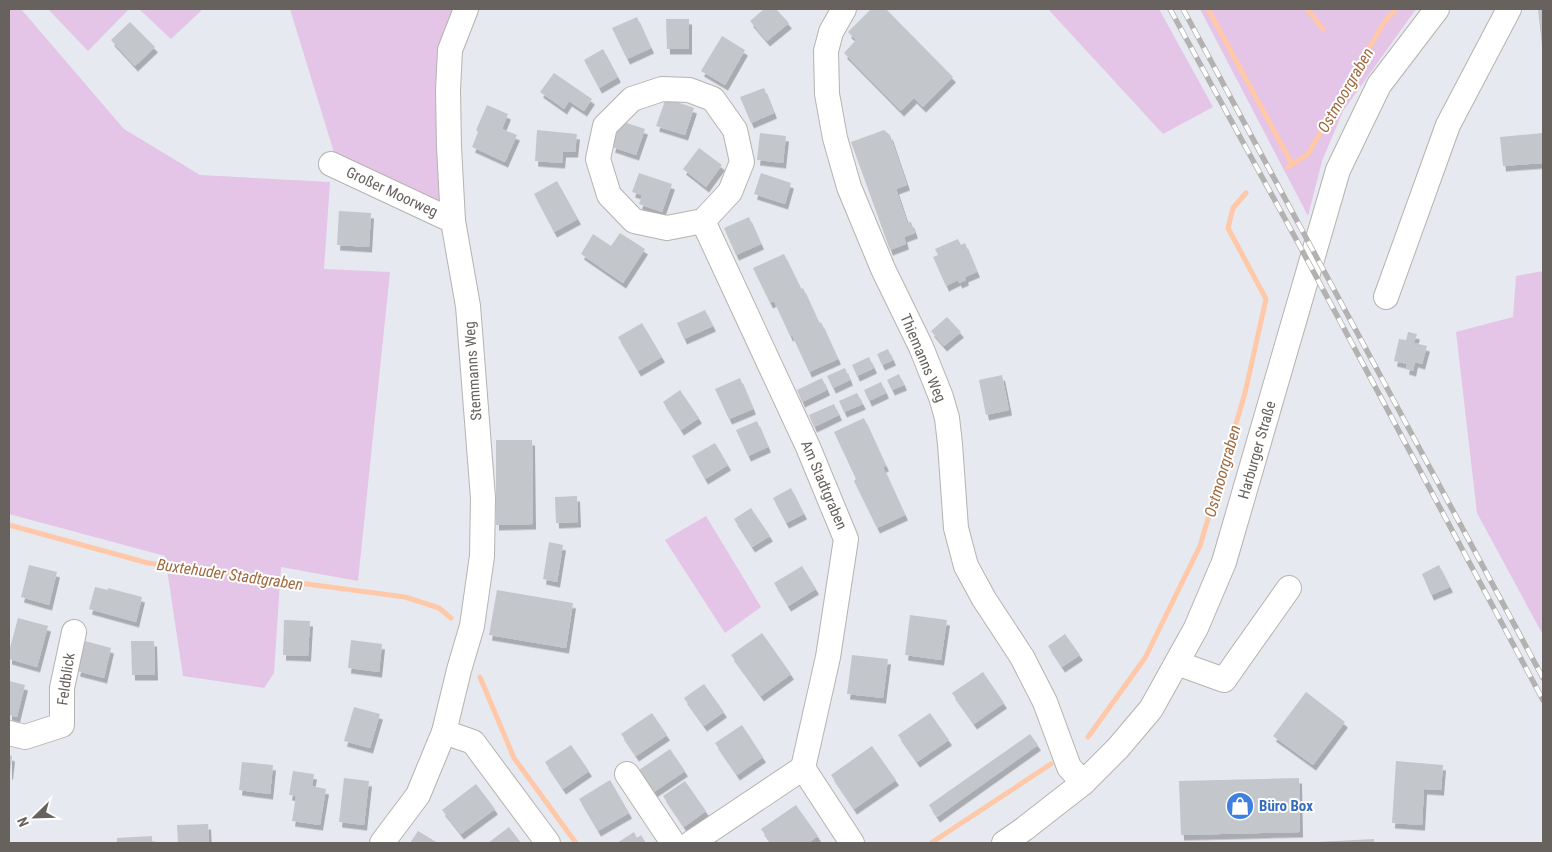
<svg xmlns="http://www.w3.org/2000/svg" width="1552" height="852" font-family="'Roboto Condensed',sans-serif">
	<defs>
		<filter id="shadow"><feDropShadow dx="3" dy="5.5" stdDeviation="0" flood-color="#0004"/></filter>
	</defs>
	<rect width="100%" height="100%" fill="#e7e9f0"/>
	<g fill="#e4c4e7">
		<polygon points="9,9 21,9 124,129 200,175 330,182 324,269 390,272 358,581 281,567 274,673 264,688 183,676 165,556 9,514"/>
		<polygon points="48,9 129,9 88,51"/>
		<polygon points="139,9 203,9 171,39"/>
		<polygon points="290,9 458,9 450,214 336,159"/>
		<polygon points="1048,9 1159,9 1213,107 1163,134"/>
		<polygon points="1200,9 1416,9 1343,111 1322,161 1308,216"/>
		<polygon points="1543,271 1543,635 1477,513 1456,332 1513,317 1516,276"/>
		<polygon points="706,516 761,607 725,633 665,540"/>
	</g>
	<g fill="none" stroke-linecap="round" stroke-linejoin="round">
		<g stroke="#fec8a9" stroke-width="5">
			<polyline points="1208,9 1292,164"/>
			<polyline points="1307,9 1323,29"/>
			<polyline points="1288,167 1308,154 1383,24 1396,9"/>
			<polyline points="9,525 148,563 405,597 439,608 451,618"/>
			<polyline points="480,677 514,758 576,843"/>
			<polyline points="1088,737 1145,658 1200,546 1245,393 1266,299 1228,228 1233,208 1246,193"/>
			<polyline points="931,843 1051,764"/>
		</g>
	</g>
	<g fill="#c3c6cb" filter="url(#shadow)">
		<polygon points="764,9 776,9 789,23 767,41 750,21"/>
		<polygon points="871,9 886,9 953,77 923,107 914,98 901,111 844,53 856,40 848,32"/>
		<polygon points="1538,9 1543,9 1543,46 1542,46"/>
		<polygon points="637,17 651,48 627,59 612,28"/>
		<polygon points="666,19 689,19 689,49 667,49"/>
		<polygon points="130,22 155,47 135,66 111,40"/>
		<polygon points="722,36 745,50 725,85 701,71"/>
		<polygon points="603,49 618,77 599,88 584,60"/>
		<polygon points="554,73 592,99 584,111 569,101 564,109 540,92"/>
		<polygon points="764,88 774,113 751,123 740,97"/>
		<polygon points="666,98 694,108 685,135 656,126"/>
		<polygon points="487,105 508,114 502,129 517,135 505,162 472,147 478,132 476,130"/>
		<polygon points="621,121 645,129 636,155 612,147"/>
		<polygon points="537,130 577,134 575,152 563,152 562,163 535,161"/>
		<polygon points="884,130 890,135 907,185 896,189 907,222 911,222 915,233 904,237 906,244 890,250 851,142"/>
		<polygon points="760,133 786,136 783,163 757,160"/>
		<polygon points="1543,133 1543,163 1503,166 1500,137"/>
		<polygon points="699,148 722,165 706,187 683,169"/>
		<polygon points="639,173 672,184 662,212 639,204 642,195 632,192"/>
		<polygon points="761,173 791,183 785,204 754,194"/>
		<polygon points="557,181 578,219 554,232 534,194"/>
		<polygon points="339,211 371,213 369,247 337,245"/>
		<polygon points="749,217 761,244 736,255 724,228"/>
		<polygon points="620,233 645,249 623,283 581,254 593,234 611,246"/>
		<polygon points="958,239 961,245 965,243 977,272 965,277 966,280 959,283 958,280 946,286 933,257 938,255 935,249"/>
		<polygon points="784,254 801,289 803,288 819,323 821,322 838,359 809,372 792,335 790,336 774,301 770,303 753,268"/>
		<polygon points="705,310 713,326 684,339 677,323"/>
		<polygon points="947,317 961,332 944,346 931,331"/>
		<polygon points="642,323 662,357 638,371 618,337"/>
		<polygon points="1408,332 1417,334 1414,343 1427,346 1422,364 1415,362 1413,371 1406,369 1407,364 1394,361 1399,339 1406,340"/>
		<polygon points="888,349 893,360 882,365 877,354"/>
		<polygon points="869,357 874,368 857,376 852,365"/>
		<polygon points="845,368 850,380 833,388 827,376"/>
		<polygon points="899,374 904,385 892,390 887,380"/>
		<polygon points="1002,375 1009,410 986,415 979,380"/>
		<polygon points="740,378 753,409 729,419 715,389"/>
		<polygon points="822,378 827,390 802,402 797,390"/>
		<polygon points="881,382 886,393 869,401 864,390"/>
		<polygon points="680,390 699,418 681,430 663,402"/>
		<polygon points="857,393 863,404 844,412 839,401"/>
		<polygon points="834,404 839,415 814,427 809,415"/>
		<polygon points="864,418 886,466 883,467 905,515 877,528 854,481 856,479 834,432"/>
		<polygon points="757,421 768,447 748,456 736,430"/>
		<polygon points="496,440 532,440 533,524 496,525"/>
		<polygon points="715,443 728,465 705,479 692,456"/>
		<polygon points="791,488 804,514 786,523 773,498"/>
		<polygon points="577,496 578,522 556,523 555,497"/>
		<polygon points="751,508 770,536 752,547 734,519"/>
		<polygon points="549,542 563,545 557,582 543,579"/>
		<polygon points="29,565 57,572 49,605 21,597"/>
		<polygon points="1439,565 1450,587 1431,595 1422,574"/>
		<polygon points="802,566 816,589 788,606 774,583"/>
		<polygon points="95,587 108,590 108,588 142,597 136,622 89,609"/>
		<polygon points="497,590 573,603 566,648 489,635"/>
		<polygon points="910,615 947,620 941,660 905,655"/>
		<polygon points="18,618 48,626 37,667 9,659 9,652"/>
		<polygon points="284,620 310,621 308,656 283,655"/>
		<polygon points="762,633 791,674 761,696 731,655"/>
		<polygon points="1065,634 1080,655 1062,667 1048,646"/>
		<polygon points="351,640 382,644 379,672 348,668"/>
		<polygon points="85,641 111,648 104,678 77,671"/>
		<polygon points="131,641 154,641 155,675 132,675"/>
		<polygon points="852,655 888,659 883,698 847,694"/>
		<polygon points="983,672 1004,703 974,724 952,693"/>
		<polygon points="9,681 25,685 17,717 9,715"/>
		<polygon points="704,684 724,712 704,726 684,698"/>
		<polygon points="1306,692 1345,722 1313,765 1273,736"/>
		<polygon points="354,707 380,714 370,748 344,741"/>
		<polygon points="652,713 667,735 636,756 621,734"/>
		<polygon points="930,713 949,740 917,762 898,735"/>
		<polygon points="742,725 763,757 737,775 715,743"/>
		<polygon points="1030,734 1038,745 937,817 929,805"/>
		<polygon points="571,745 589,771 563,789 545,762"/>
		<polygon points="872,746 896,780 854,809 831,775"/>
		<polygon points="670,749 685,771 654,792 639,770"/>
		<polygon points="9,755 12,756 10,774 9,774"/>
		<polygon points="1396,761 1443,765 1441,790 1424,789 1422,825 1392,823"/>
		<polygon points="242,762 273,765 270,794 239,790"/>
		<polygon points="293,771 314,774 312,786 326,789 320,825 292,821 296,796 289,795"/>
		<polygon points="344,778 369,781 364,825 339,822"/>
		<polygon points="1299,778 1300,832 1181,835 1179,781"/>
		<polygon points="610,780 629,813 598,831 579,799"/>
		<polygon points="685,781 706,811 684,827 663,796"/>
		<polygon points="476,784 495,809 461,834 442,810"/>
		<polygon points="796,805 818,836 808,843 771,843 761,829"/>
		<polygon points="208,824 209,843 178,843 177,825"/>
		<polygon points="509,827 521,843 488,843"/>
		<polygon points="418,831 438,843 410,843"/>
		<polygon points="634,832 637,838 641,835 646,843 617,843"/>
		<polygon points="152,836 152,843 117,843 117,838"/>
		<polygon points="1374,839 1374,843 1317,843 1317,842"/>
	</g>
	<g fill="none" stroke-linecap="round" stroke-linejoin="round">
		<defs>
			<g id="minor">
				<polyline points="844,9 831,32 826,51 827,94 835,138 849,187 883,269 921,347 941,397 947,418 950,444 956,528 966,566 984,599 1022,657 1045,702 1069,767 1083,783"/>
				<polygon points="662,89 689,90 713,99 735,130 742,162 730,192 703,221 667,228 634,221 609,195 598,159 605,126 632,99"/>
				<polyline points="331,164 453,221"/>
				<polyline points="703,221 808,447 846,539 828,657 803,768 852,843"/>
				<polyline points="1386,297 1448,125 1509,9"/>
				<polyline points="1177,663 1224,680 1289,588"/>
				<polyline points="444,732 473,742 548,843"/>
				<polyline points="9,733 25,737 62,725 62,688 74,632"/>
				<polyline points="627,774 673,843"/>
				<polyline points="382,843 418,795 444,732 459,670 472,626 482,556 483,498 468,306 453,221 449,147 448,90 450,50 466,9"/>
				<polyline points="691,843 803,768"/>
				<polyline points="1004,843 1024,829 1083,783 1118,748 1151,709 1196,628 1224,562 1338,170 1379,85 1437,9"/>
			</g>
		</defs>
		<use href="#minor" stroke="#b6b3af" stroke-width="26"/>
		<use href="#minor" stroke="#fff" stroke-width="24"/>
		<defs>
			<g id="rail">
				<polyline points="1170,9 1296,239 1543,700"/>
				<polyline points="1183,9 1543,678"/>
			</g>
		</defs>
		<use href="#rail" stroke="#b3b2b1" stroke-width="5.5"/>
		<use href="#rail" stroke="#fff" stroke-width="4" stroke-dasharray="11" stroke-linecap="butt"/>
	</g>
	<defs>
		<symbol id="shop-disc" viewBox="-11 -11 22 22"><circle r="9.5" fill="#3f7fe0" stroke="#fff"/><path d="M-5-2.5h2.3a2.7 3.5 0 0 1 5.4 0H5L5.5 6h-11ZM-1.5-2.5h3a1.5 2.3 0 0 0-3 0Z" fill="#fff"/></symbol>
	</defs>
	<g fill-rule="evenodd">
		<use href="#shop-disc" x="1224" y="790" width="32" height="32"/>
	</g>
	<g text-anchor="middle" stroke-width="4" stroke-linejoin="round" paint-order="stroke">
		<g font-size="15" fill="#67625e" stroke="#fff">
			<text transform="translate(392 192) rotate(25)" y="5">Großer Moorweg</text>
			<text transform="translate(923 358) rotate(67)" y="5">Thiemanns Weg</text>
			<text transform="translate(473 371) rotate(-94)" y="5">Stemmanns Weg</text>
			<text transform="translate(1257 450) rotate(-74)" y="5">Harburger Straße</text>
			<text transform="translate(824 485) rotate(67)" y="5">Am Stadtgraben</text>
			<text transform="translate(66 679) rotate(-82)" y="5">Feldblick</text>
		</g>
		<g font-size="15" font-weight="bold" fill="#366cbe" stroke="#fff" text-anchor="start">
			<text x="1259" y="811">Büro Box</text>
		</g>
		<g font-size="16" font-style="italic" fill="#9f6a3f" stroke="#fff">
			<text transform="translate(1345 90) rotate(-60)" y="6">Ostmoorgraben</text>
			<text transform="translate(1222 471) rotate(-74)" y="6">Ostmoorgraben</text>
			<text transform="translate(230 574) rotate(8)" y="6">Buxtehuder Stadtgraben</text>
		</g>
	</g>
	<rect width="1552" height="852" fill="none" stroke="#67625e" stroke-width="20"/>
	<g transform="translate(35 817) rotate(247)" stroke="#ffffff" stroke-width="4" paint-order="stroke">
	<path d="M0-4L9 19L0 12L-9 19Z" fill="#67625e"/>
	<text y="-8" font-size="14" font-weight="bold" text-anchor="middle" fill="#67625e">N</text>
	</g>
</svg>
